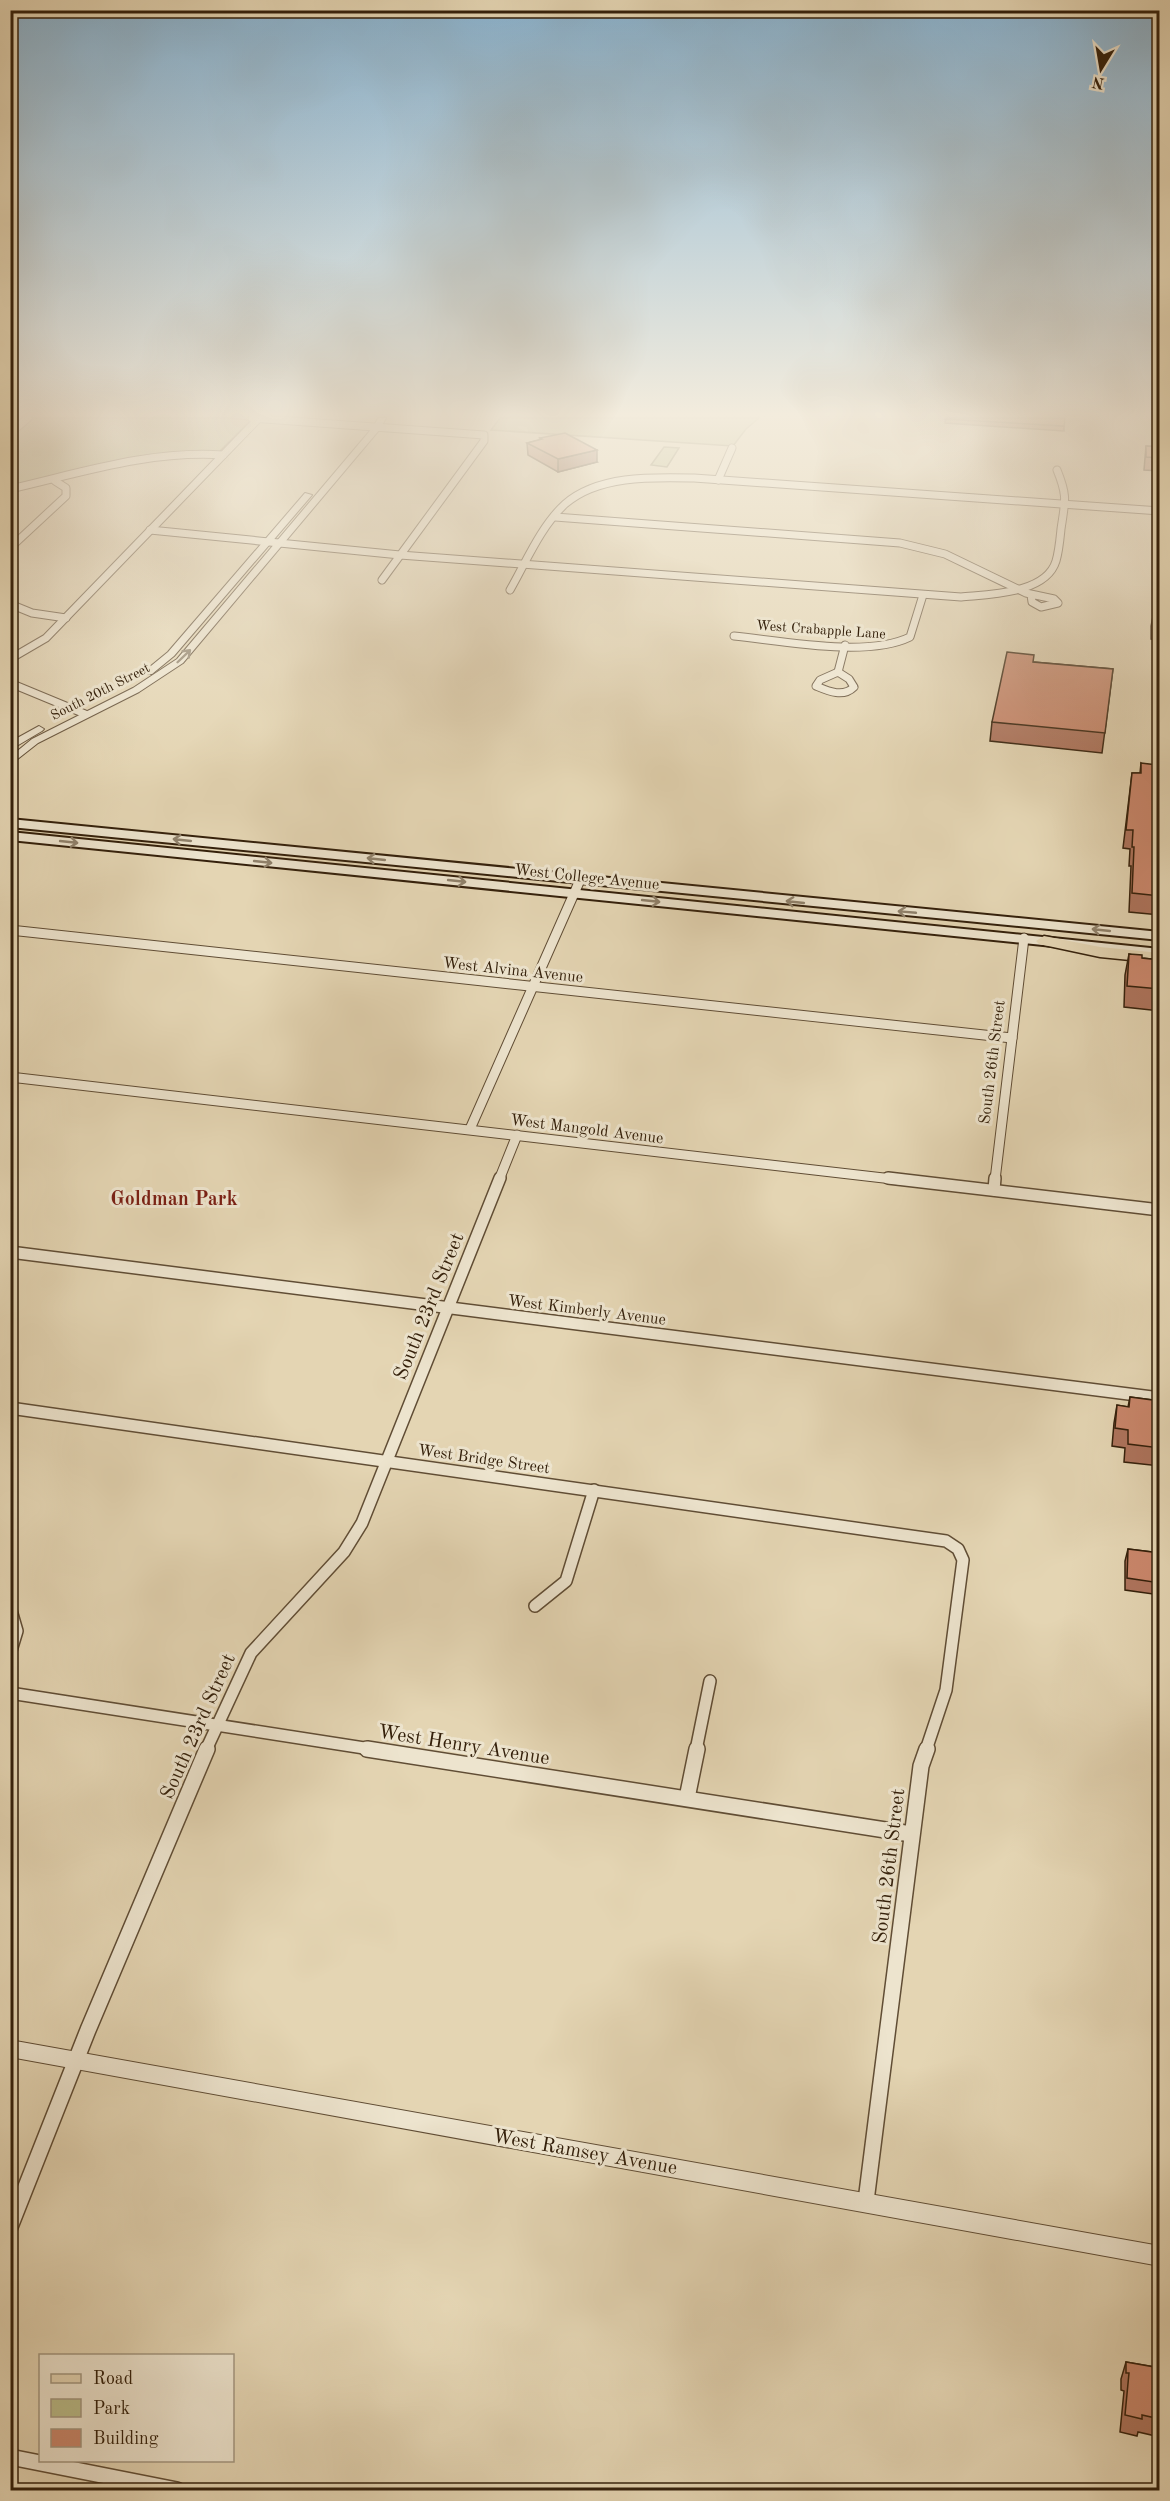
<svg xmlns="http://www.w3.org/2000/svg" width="1170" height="2501" font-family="'Old Standard TT',serif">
	<rect width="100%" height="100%" fill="#e4d5b3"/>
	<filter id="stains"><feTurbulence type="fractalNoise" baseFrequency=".00333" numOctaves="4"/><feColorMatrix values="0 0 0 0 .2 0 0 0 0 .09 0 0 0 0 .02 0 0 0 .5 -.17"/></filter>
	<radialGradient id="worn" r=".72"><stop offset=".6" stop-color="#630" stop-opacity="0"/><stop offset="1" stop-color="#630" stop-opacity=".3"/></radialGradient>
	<g fill="#babc89" stroke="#776e4a" stroke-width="1.5">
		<polygon points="32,418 229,418 251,420 219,452 158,454 11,487 11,438"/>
		<polygon points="500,418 759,418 746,429 733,446 491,430"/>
		<polygon points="664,447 679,448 667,467 651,465"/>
	</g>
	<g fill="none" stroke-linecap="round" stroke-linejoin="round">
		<defs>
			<g id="minor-far3">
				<polyline points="252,418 484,435 484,441 382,580"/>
				<polyline points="10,433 28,418"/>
				<polyline points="718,480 732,448"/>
				<path d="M10,489C80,473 150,450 223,455"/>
				<polyline points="555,517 900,543 945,554 1026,593 1054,599 1058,603 1041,607 1032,602 1031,595"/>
				<path d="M150,530L400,555L961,597C989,594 1046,594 1056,561C1059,551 1060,539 1061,529C1065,501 1068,497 1057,470"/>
				<polyline points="10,548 66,496 66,488 55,481"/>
				<path d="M510,590C526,562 541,526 565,504C598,475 653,477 694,478L1160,511"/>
				<polyline points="10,604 32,613 66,618"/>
				<path d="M734,636C782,641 867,658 910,637L923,595"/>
				<polyline points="10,659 46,638 259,418"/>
				<path d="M838,672L849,679L854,687C843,698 828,691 816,686L820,680Z"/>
				<polyline points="838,672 845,645"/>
				<polyline points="10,683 85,714"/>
			</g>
			<g id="minor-far2">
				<polyline points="10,930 1012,1038"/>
				<polyline points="10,1077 901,1180"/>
				<polyline points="470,1129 580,880"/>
				<polyline points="499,1180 517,1135"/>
				<polyline points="995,1180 1024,938"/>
			</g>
			<g id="minor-far1">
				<polyline points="888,1178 1160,1210"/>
				<polyline points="994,1190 995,1178"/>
				<polyline points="10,1252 1160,1398"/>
				<polyline points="10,1408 946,1541 958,1549 963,1560 946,1690 926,1750"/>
				<polyline points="535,1606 566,1581 594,1490"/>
				<polyline points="10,1607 17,1631 10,1654"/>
				<polyline points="10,1693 377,1750"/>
				<polyline points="206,1750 251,1653 344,1552 362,1523 500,1178"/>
				<polyline points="696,1750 710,1681"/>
			</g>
			<g id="minor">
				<polyline points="367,1749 911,1834"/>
				<polyline points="687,1798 697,1749"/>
				<polyline points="866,2201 921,1766 927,1749"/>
				<polyline points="10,2227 88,2030 207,1749"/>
				<polyline points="10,2457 177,2490"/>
			</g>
			<g id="tertiary">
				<polygon points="378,418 386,418 380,429 183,663 139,692 38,743 10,765 10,757 32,739 133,688 177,659 374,426"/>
				<polygon points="305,493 312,495 174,656 152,674 146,674 146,670 168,652"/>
				<polygon points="39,726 44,729 42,731 10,750 10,742"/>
				<polygon points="10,2040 1160,2246 1160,2266 10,2057"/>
			</g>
			<g id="secondary">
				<polygon points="10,819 1160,932 1160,940 10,827"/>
				<polygon points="10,832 1160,949 1160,957 10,840"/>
			</g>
			<polygon id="primary" points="1044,936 1100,947 1160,953 1160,963 1100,957 1039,944 1036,941"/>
		</defs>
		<use href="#minor-far3" stroke="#604d35" stroke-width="9"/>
		<use href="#minor-far2" stroke="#604d35" stroke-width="11"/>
		<use href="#minor-far1" stroke="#604d35" stroke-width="14"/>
		<use href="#minor" stroke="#604d35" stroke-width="18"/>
		<use href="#tertiary" stroke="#604d35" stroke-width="2"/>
		<use href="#secondary" stroke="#34200b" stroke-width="4"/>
		<use href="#primary" stroke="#34200b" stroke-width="3"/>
		<use href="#minor-far3" stroke="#ede4ce" stroke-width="7"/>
		<use href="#minor-far2" stroke="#ede4ce" stroke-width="9"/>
		<use href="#minor-far1" stroke="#ede4ce" stroke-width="11"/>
		<use href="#minor" stroke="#ede4ce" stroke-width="15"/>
		<use href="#tertiary" fill="#ede4ce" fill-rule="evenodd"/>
		<use href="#secondary" fill="#ede4ce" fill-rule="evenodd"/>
		<use href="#primary" fill="#e4d5b3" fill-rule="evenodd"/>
	</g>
	<g fill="#ae745d" stroke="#34200b" stroke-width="1.5">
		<polygon points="946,418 1064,426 1064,431 945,423"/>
		<polygon points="540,438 597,462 558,472 528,455 527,443 540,440"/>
		<polygon points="1146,446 1160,447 1160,471 1144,470"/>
		<polygon points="1154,612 1160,612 1160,640 1151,639 1151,626"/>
		<polygon points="1034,662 1113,669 1102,753 990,741 992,722"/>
		<polygon points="1141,763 1156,775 1160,775 1160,915 1129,912 1131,866 1129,866 1130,849 1123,848 1132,773 1140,773"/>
		<polygon points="1129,954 1142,958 1160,960 1160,1011 1124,1007 1125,975"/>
		<polygon points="1130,1397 1160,1401 1160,1466 1124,1462 1125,1448 1112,1446 1114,1423 1117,1405 1128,1407"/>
		<polygon points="1128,1549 1160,1553 1160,1595 1125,1590 1125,1561"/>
		<polygon points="1126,2362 1160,2368 1160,2437 1138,2432 1137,2436 1120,2432 1124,2391 1121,2390 1121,2379"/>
	</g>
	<polygon fill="#8d5e4c" stroke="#34200b" stroke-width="1.5" points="597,450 597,462 558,472 558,459"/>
	<g fill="#ca876c" stroke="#34200b" stroke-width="1.5">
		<polygon points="946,418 1065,418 1064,426 945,419"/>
		<polygon points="565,433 597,450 558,459 527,443 542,439 540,438"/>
		<polygon points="1146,446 1160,447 1160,458 1146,457"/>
		<polygon points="1154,612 1160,612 1160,626 1153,625"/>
		<polygon points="1007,652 1034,655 1033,662 1113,669 1105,733 992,722"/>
		<polygon points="1141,763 1157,765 1156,775 1160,775 1160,896 1132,893 1134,847 1132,847 1133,830 1126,830 1132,773 1141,773"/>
		<polygon points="1129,954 1142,955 1142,958 1160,960 1160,989 1127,986"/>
		<polygon points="1130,1397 1160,1401 1160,1448 1128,1444 1128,1430 1115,1428 1117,1405 1129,1407"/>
		<polygon points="1128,1549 1160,1553 1160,1583 1127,1578"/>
		<polygon points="1126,2362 1160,2368 1160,2419 1142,2415 1142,2419 1125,2415 1129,2373 1126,2373"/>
	</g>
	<defs><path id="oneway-shaft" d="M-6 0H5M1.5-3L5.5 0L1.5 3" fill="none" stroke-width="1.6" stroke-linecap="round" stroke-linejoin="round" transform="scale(1.5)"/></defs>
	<g stroke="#90826c">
		<use href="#oneway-shaft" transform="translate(184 656) rotate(-44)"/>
		<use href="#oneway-shaft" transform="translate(182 840) rotate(-174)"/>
		<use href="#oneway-shaft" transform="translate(69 842) rotate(6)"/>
		<use href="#oneway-shaft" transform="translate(376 859) rotate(-174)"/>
		<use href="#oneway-shaft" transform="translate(263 862) rotate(6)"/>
		<use href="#oneway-shaft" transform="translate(457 881) rotate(6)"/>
		<use href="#oneway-shaft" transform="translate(651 901) rotate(6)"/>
		<use href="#oneway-shaft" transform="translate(795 902) rotate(-174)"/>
		<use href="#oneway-shaft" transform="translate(907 912) rotate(-175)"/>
		<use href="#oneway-shaft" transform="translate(1101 930) rotate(-174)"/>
	</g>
	<linearGradient id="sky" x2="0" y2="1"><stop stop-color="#89b5d4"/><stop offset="0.54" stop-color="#f3ecdd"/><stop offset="1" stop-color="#f3ecdd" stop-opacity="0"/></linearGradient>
	<rect width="1170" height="768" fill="url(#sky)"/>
	<g text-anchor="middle" stroke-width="6" stroke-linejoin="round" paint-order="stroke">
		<g font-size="14" fill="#34200b" stroke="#ede4ce">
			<text transform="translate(821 629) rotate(4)" y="5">West Crabapple Lane</text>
			<text transform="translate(100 691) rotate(-27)" y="5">South 20th Street</text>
		</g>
		<g font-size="16" fill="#34200b" stroke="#ede4ce">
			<text transform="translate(587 876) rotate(6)" y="6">West College Avenue</text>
			<text transform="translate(513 969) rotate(6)" y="6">West Alvina Avenue</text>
			<text transform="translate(991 1062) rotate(-83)" y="6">South 26th Street</text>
			<text transform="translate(587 1128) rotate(7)" y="6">West Mangold Avenue</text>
			<text transform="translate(587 1309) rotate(7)" y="6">West Kimberly Avenue</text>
			<text transform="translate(484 1458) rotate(8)" y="6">West Bridge Street</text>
		</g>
		<g font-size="20" font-weight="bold" fill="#7a1f14" stroke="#ede4ce">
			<text x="174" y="1205">Goldman Park</text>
		</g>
		<g font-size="20" fill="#34200b" stroke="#ede4ce">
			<text transform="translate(428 1306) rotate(-68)" y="7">South 23rd Street</text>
			<text transform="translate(197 1726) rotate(-66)" y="7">South 23rd Street</text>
			<text transform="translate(464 1744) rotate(9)" y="7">West Henry Avenue</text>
			<text transform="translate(888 1866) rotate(-83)" y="7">South 26th Street</text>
			<text transform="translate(585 2151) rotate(10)" y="7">West Ramsey Avenue</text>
		</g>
	</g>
	<rect width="1170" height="2501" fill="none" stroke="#e4d5b3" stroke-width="36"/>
	<rect x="12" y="12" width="1146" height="2477" fill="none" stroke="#34200b" stroke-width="3"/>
	<rect x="18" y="18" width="1134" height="2465" fill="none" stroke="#34200b" stroke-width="1.5"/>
	<rect x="39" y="2354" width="195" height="108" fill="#ede4ce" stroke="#a39680" stroke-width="1.5"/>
	<rect x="51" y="2374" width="30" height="9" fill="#e4d5b3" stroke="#a39680" stroke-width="1.5"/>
	<text x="93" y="2384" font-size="18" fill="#34200b">Road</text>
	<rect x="51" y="2399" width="30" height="18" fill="#babc89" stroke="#a39680" stroke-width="1.5"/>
	<text x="93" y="2414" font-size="18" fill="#34200b">Park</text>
	<rect x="51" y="2429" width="30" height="18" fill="#ca876c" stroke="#a39680" stroke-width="1.5"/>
	<text x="93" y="2444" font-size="18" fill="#34200b">Building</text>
	<g transform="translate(1101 69) rotate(191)" stroke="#ede4ce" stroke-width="4.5" paint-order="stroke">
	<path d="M0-4.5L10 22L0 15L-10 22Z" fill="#34200b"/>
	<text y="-9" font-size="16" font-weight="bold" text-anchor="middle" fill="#34200b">N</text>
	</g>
	<rect width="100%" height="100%" filter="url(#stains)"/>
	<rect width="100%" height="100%" fill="url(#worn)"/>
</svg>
